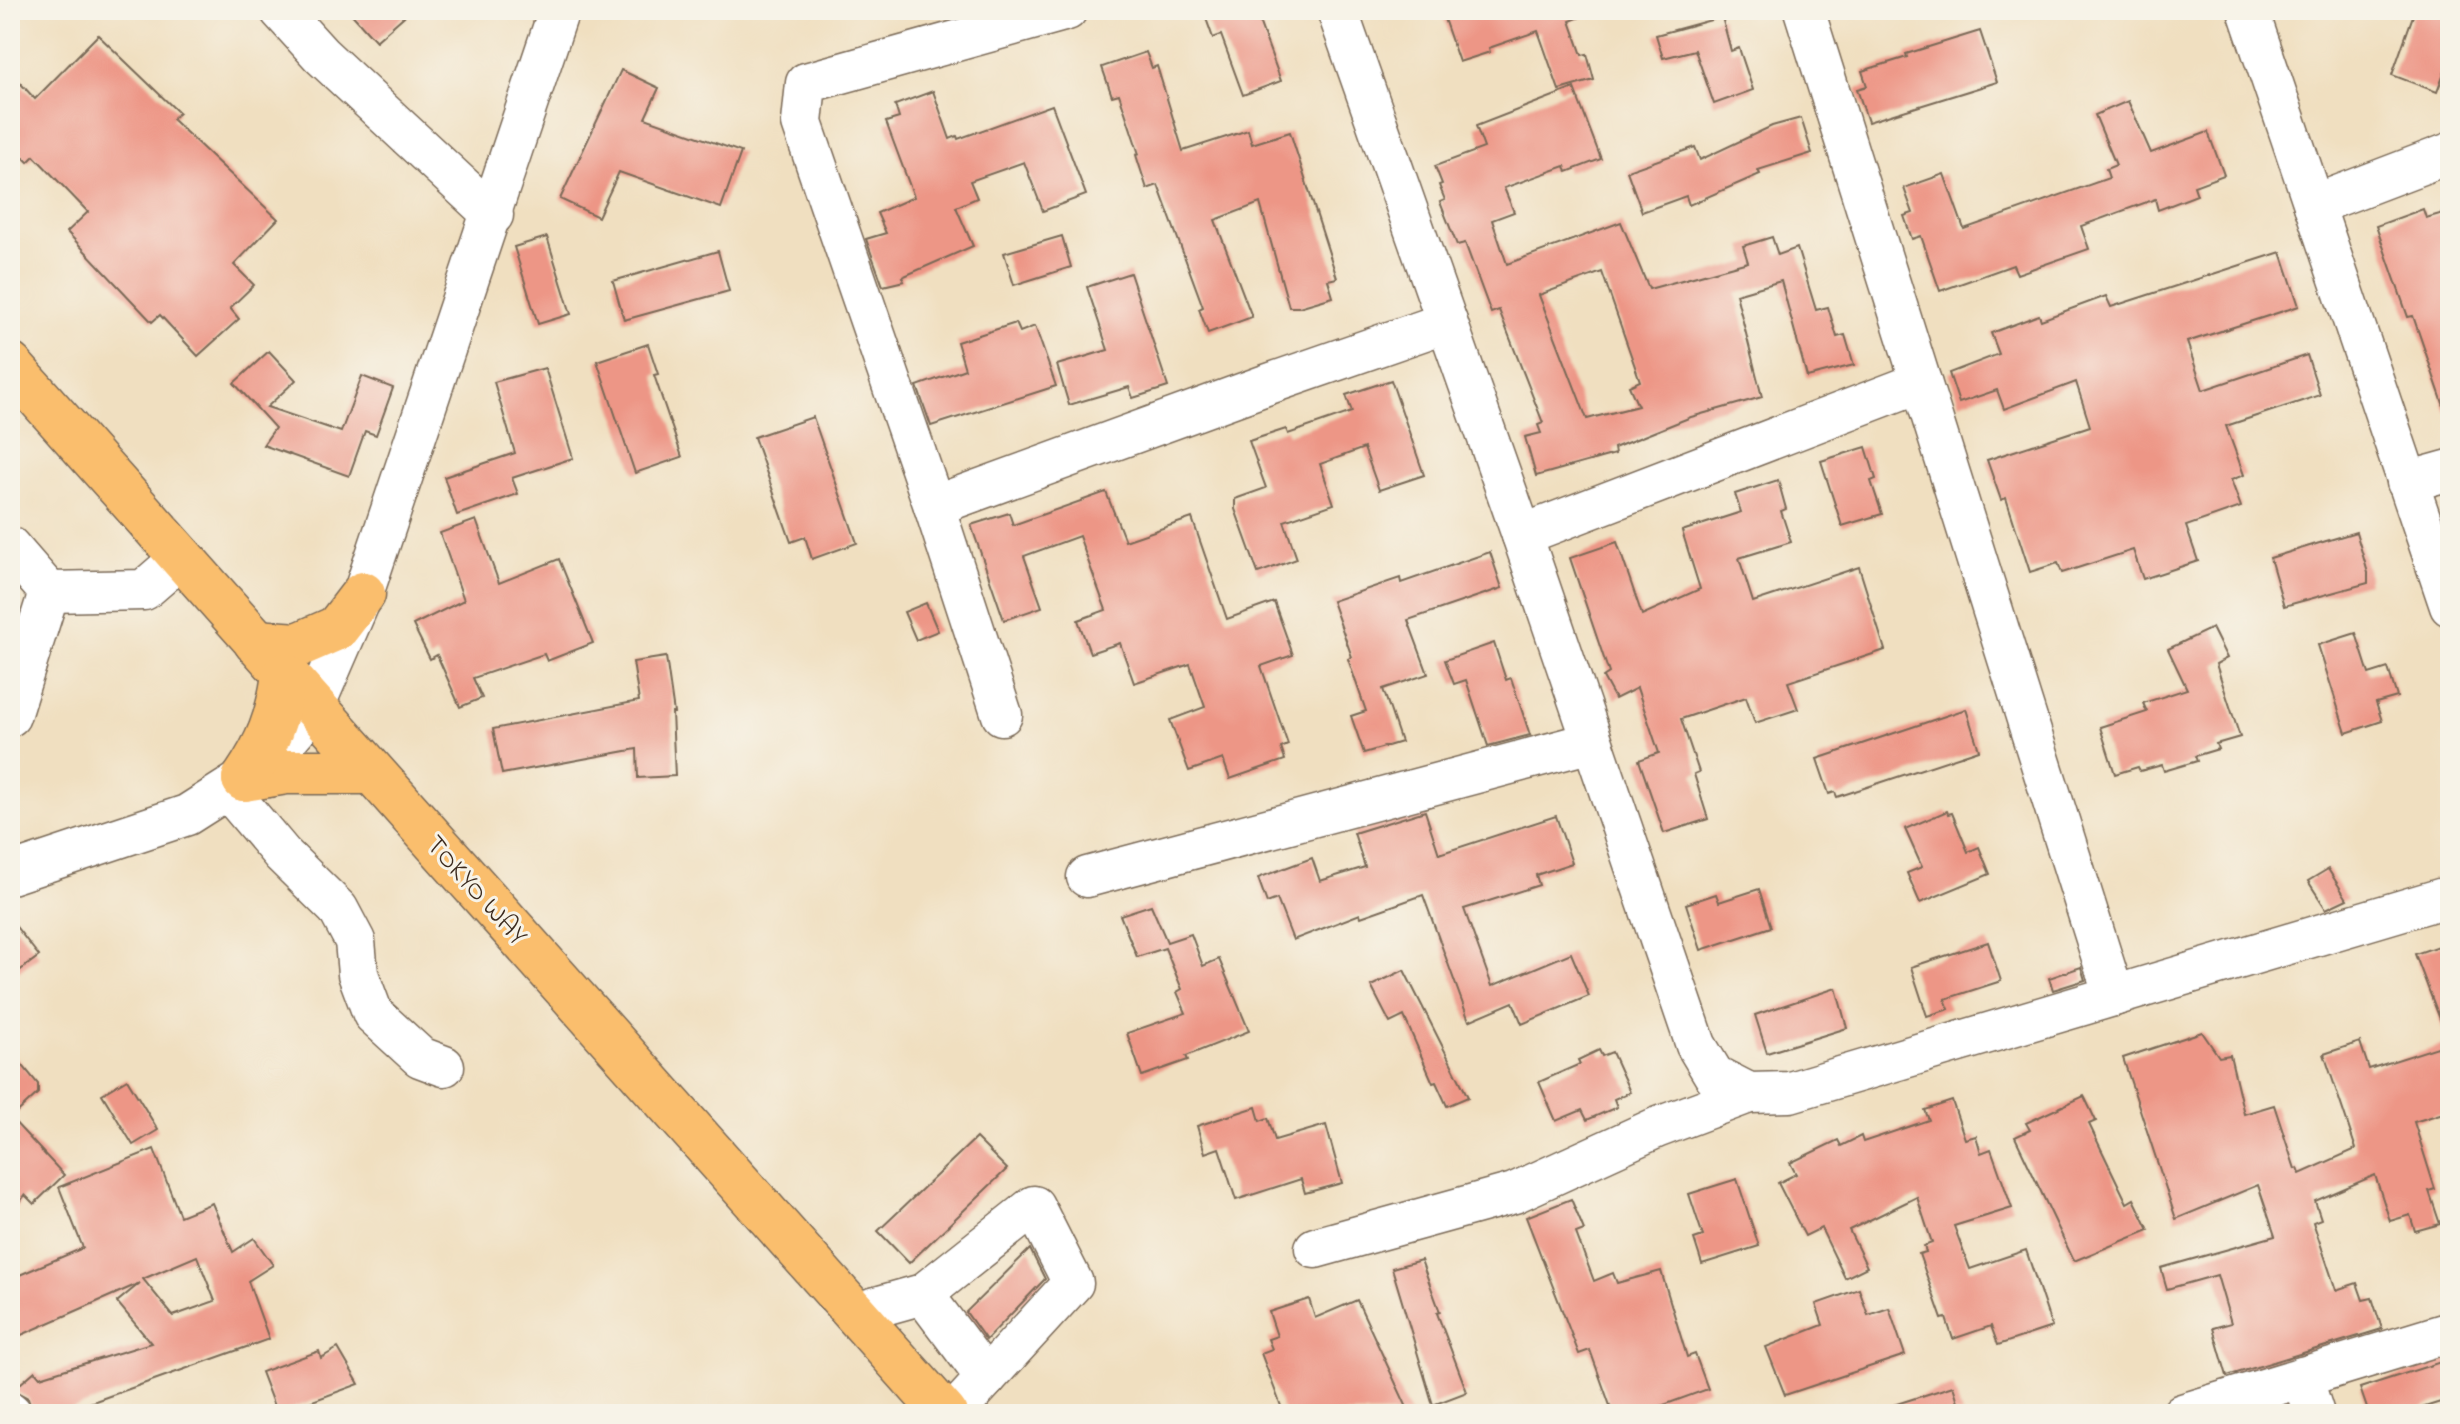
<svg xmlns="http://www.w3.org/2000/svg" width="2460" height="1424" font-family="'Indie Flower',sans-serif">
	<rect width="100%" height="100%" fill="#f7f3e8"/>
	<filter id="ink" filterUnits="userSpaceOnUse"><feTurbulence type="fractalNoise" baseFrequency=".0125" numOctaves="2"/><feDisplacementMap in="SourceGraphic" scale="16" xChannelSelector="R" yChannelSelector="G"/><feConvolveMatrix kernelMatrix="1 2 1 2 8 2 1 2 1" color-interpolation-filters="sRGB"/></filter>
	<filter id="wash" filterUnits="userSpaceOnUse"><feTurbulence type="fractalNoise" baseFrequency=".006" numOctaves="4" result="noise"/><feDisplacementMap in="SourceGraphic" scale="32" xChannelSelector="R" yChannelSelector="G"/><feGaussianBlur stdDeviation="1.8" result="paint"/><feColorMatrix in="noise" values="0 0 0 0 0 0 0 0 0 0 0 0 0 0 0 0 0 1.4 0 .05"/><feComposite in="paint" operator="in"/></filter>
	<g filter="url(#wash)">
		<rect width="100%" height="100%" fill="#f0dfc0"/>
		<g id="blocks">
			<g fill="#ed9686" fill-rule="evenodd">
				<polygon points="348,10 411,10 376,41"/>
				<polygon points="1203,10 1281,10 1281,12 1259,21 1281,81 1243,95 1221,35 1213,38"/>
				<polygon points="1441,10 1588,10 1588,14 1570,21 1582,55 1587,54 1594,80 1559,90 1538,31 1489,48 1490,52 1459,62"/>
				<polygon points="2415,10 2450,10 2450,58 2437,92 2392,75"/>
				<polygon points="1722,17 1731,51 1739,48 1753,90 1714,104 1695,50 1663,58 1656,35"/>
				<polygon points="1980,31 1997,82 1868,122 1857,89 1867,86 1862,71 1907,57 1906,54"/>
				<polygon points="98,35 179,113 172,119 278,219 234,265 254,285 230,308 239,319 198,356 160,315 152,322 67,232 88,212 34,156 28,162 10,144 10,72 35,99"/>
				<polygon points="1146,52 1152,68 1157,66 1183,151 1248,130 1252,144 1290,132 1337,278 1328,280 1333,297 1299,307 1289,307 1260,203 1215,220 1252,317 1208,333 1199,309 1203,307 1158,185 1147,189 1136,155 1139,154 1119,94 1112,96 1102,67"/>
				<polygon points="621,70 659,88 645,118 741,152 721,208 619,172 598,217 560,199"/>
				<path d="M1574,88L1601,159L1567,172L1565,166L1504,188L1514,212L1492,220L1507,264L1621,222L1649,289L1748,262L1743,246L1772,237L1778,255L1797,248L1816,310L1828,307L1837,337L1845,335L1854,365L1807,377L1781,281L1736,294L1762,397L1691,417L1614,448L1615,454L1536,476L1525,437L1541,433L1538,425L1543,423L1499,310L1491,313L1465,243L1457,245L1440,202L1445,200L1439,185L1442,184L1435,166L1484,148L1476,126ZM1602,272L1640,381L1629,386L1638,406L1587,419L1539,295Z"/>
				<polygon points="933,91 950,139 957,136 958,139 1052,105 1086,195 1043,211 1024,162 970,181 977,198 956,207 973,246 902,277 904,281 883,286 866,239 886,233 877,213 914,197 886,122 899,118 895,105"/>
				<polygon points="2128,101 2151,153 2208,132 2224,175 2194,186 2197,195 2158,210 2155,199 2081,226 2089,249 2017,274 2013,265 1940,291 1921,236 1912,239 1904,216 1913,213 1904,188 1944,174 1964,229 2109,178 2106,169 2116,165 2095,115"/>
				<polygon points="1801,118 1812,153 1758,170 1760,174 1689,205 1686,196 1642,212 1627,171 1695,147 1700,160 1772,126"/>
				<polygon points="2423,209 2426,218 2450,211 2450,411 2446,412 2413,316 2408,317 2376,226"/>
				<polygon points="1062,236 1071,267 1014,285 1004,253"/>
				<polygon points="547,237 571,314 538,324 514,247"/>
				<polygon points="718,251 729,291 624,320 613,281"/>
				<polygon points="2281,252 2299,306 2187,342 2203,390 2307,355 2320,395 2226,426 2244,475 2231,480 2241,507 2186,526 2198,561 2143,579 2133,550 2062,573 2058,563 2030,572 2006,498 2001,500 1987,460 2090,426 2076,382 2004,409 1997,390 1959,403 1949,373 1999,354 1991,333 2039,315 2041,320 2106,296 2111,307"/>
				<polygon points="1130,273 1168,387 1133,398 1129,387 1069,405 1057,365 1108,350 1087,287"/>
				<polygon points="1016,323 1020,332 1035,326 1056,386 931,426 917,386 965,369 957,342"/>
				<polygon points="648,344 658,374 654,375 682,457 635,473 597,361"/>
				<polygon points="269,351 296,380 267,407 341,432 362,376 393,388 376,435 365,431 349,476 263,445 275,428 234,383"/>
				<polygon points="545,368 573,458 512,478 518,494 457,515 444,477 515,453 494,382"/>
				<polygon points="1391,380 1424,475 1379,490 1364,448 1320,464 1334,504 1284,521 1297,559 1258,573 1235,509 1235,499 1266,488 1249,441 1286,429 1288,434 1352,412 1346,395"/>
				<polygon points="813,417 857,543 812,559 805,537 791,542 754,437"/>
				<polygon points="1866,447 1876,479 1871,481 1882,514 1842,526 1821,461"/>
				<polygon points="1778,480 1786,509 1781,511 1791,542 1739,558 1753,602 1859,567 1885,650 1788,682 1798,709 1755,723 1746,697 1681,719 1699,772 1694,774 1708,819 1664,833 1639,760 1659,753 1637,688 1615,699 1603,677 1609,673 1570,558 1617,542 1642,615 1700,589 1682,531 1741,512 1735,494"/>
				<polygon points="1106,492 1125,541 1192,518 1227,619 1274,602 1293,655 1261,666 1288,745 1281,748 1285,760 1230,779 1223,759 1189,771 1170,720 1205,707 1190,664 1134,683 1120,643 1090,653 1078,620 1106,610 1079,536 1024,556 1042,607 1004,620 971,525 1009,513 1013,525"/>
				<polygon points="476,520 499,583 559,559 593,643 547,661 544,654 473,678 482,698 460,707 437,655 430,659 413,625 464,600 440,533"/>
				<polygon points="2356,532 2368,573 2368,583 2284,606 2270,558"/>
				<polygon points="1490,552 1502,588 1408,620 1428,674 1383,689 1401,742 1364,753 1351,716 1366,711 1348,659 1352,657 1332,601 1400,578 1401,583"/>
				<polygon points="926,603 938,631 916,640 904,612"/>
				<polygon points="2212,628 2227,658 2216,664 2240,737 2216,744 2218,749 2195,756 2197,761 2164,771 2162,765 2140,771 2138,767 2115,774 2100,727 2147,712 2143,703 2187,689 2168,649"/>
				<polygon points="2356,633 2369,674 2388,668 2397,697 2376,703 2382,721 2346,733 2318,645"/>
				<polygon points="1494,643 1506,680 1511,678 1530,735 1488,746 1466,680 1454,684 1445,660"/>
				<polygon points="666,657 674,713 672,713 675,776 638,778 637,749 502,774 493,729 639,701 633,662"/>
				<polygon points="1966,709 1979,750 1837,797 1835,792 1829,794 1817,759"/>
				<polygon points="1425,811 1439,854 1556,816 1572,863 1536,875 1539,885 1464,909 1492,986 1571,953 1589,996 1522,1024 1513,1002 1469,1021 1423,895 1361,917 1360,914 1293,940 1277,899 1267,903 1258,878 1312,858 1320,881 1365,867 1354,833"/>
				<polygon points="1947,811 1948,814 1952,813 1968,852 1979,847 1990,874 1920,903 1907,873 1922,867 1905,829"/>
				<polygon points="2328,869 2347,899 2326,909 2308,881"/>
				<polygon points="1759,889 1771,927 1701,950 1686,904 1716,894 1719,902"/>
				<polygon points="1151,905 1167,942 1191,934 1203,966 1219,959 1249,1031 1186,1056 1188,1060 1142,1076 1127,1033 1186,1013 1177,992 1182,989 1165,948 1137,957 1120,915"/>
				<polygon points="10,919 39,956 10,978"/>
				<polygon points="1988,942 2001,981 1945,999 1949,1009 1927,1016 1911,967"/>
				<polygon points="2450,942 2450,1039 2448,1040 2415,954"/>
				<polygon points="2081,967 2085,980 2053,990 2049,978"/>
				<polygon points="1404,970 1468,1097 1447,1106 1436,1082 1433,1083 1404,1016 1390,1023 1371,986"/>
				<polygon points="1836,988 1847,1028 1767,1053 1755,1015"/>
				<polygon points="2202,1032 2219,1057 2230,1055 2244,1114 2274,1105 2295,1169 2298,1168 2300,1174 2356,1149 2324,1054 2360,1042 2369,1069 2450,1043 2450,1111 2414,1122 2435,1189 2429,1191 2440,1224 2415,1231 2410,1215 2390,1221 2375,1175 2315,1201 2321,1219 2313,1222 2336,1290 2357,1283 2363,1300 2372,1298 2382,1329 2227,1376 2213,1328 2231,1323 2217,1275 2167,1289 2161,1268 2275,1236 2258,1185 2176,1219 2123,1058"/>
				<polygon points="10,1050 38,1084 38,1093 11,1118 64,1175 34,1204 25,1195 10,1216"/>
				<polygon points="1599,1050 1602,1056 1612,1052 1630,1092 1614,1099 1617,1107 1587,1120 1582,1110 1556,1121 1539,1082 1580,1064 1578,1060"/>
				<polygon points="127,1079 158,1130 133,1145 102,1094"/>
				<polygon points="2084,1096 2096,1121 2089,1124 2127,1203 2134,1199 2149,1230 2074,1261 2015,1137 2030,1130 2026,1123"/>
				<polygon points="1952,1101 1965,1139 1976,1136 1981,1153 1991,1149 2012,1208 1954,1226 1970,1269 2026,1250 2052,1327 1998,1345 1991,1326 1953,1339 1946,1318 1942,1319 1919,1254 1926,1252 1924,1246 1932,1243 1917,1197 1849,1230 1867,1267 1845,1278 1821,1228 1805,1236 1778,1183 1796,1174 1790,1163 1838,1140 1841,1146 1861,1136 1863,1142 1929,1120 1925,1110"/>
				<polygon points="1256,1107 1260,1121 1268,1118 1275,1140 1326,1125 1342,1183 1305,1193 1301,1179 1236,1200 1219,1148 1205,1153 1197,1126"/>
				<polygon points="976,1138 1007,1169 909,1263 878,1231"/>
				<path d="M154,1149L180,1216L212,1203L233,1252L254,1238L273,1265L248,1281L269,1339L59,1414H34L28,1398L13,1390L35,1371L40,1377L151,1343L117,1302L140,1283L10,1340V1279L83,1248L59,1187ZM197,1256L215,1301L173,1316L143,1279Z"/>
				<polygon points="1737,1179 1759,1246 1702,1264 1694,1239 1703,1236 1689,1194"/>
				<polygon points="1571,1199 1584,1230 1576,1233 1594,1281 1613,1273 1617,1283 1661,1271 1687,1357 1695,1354 1708,1389 1639,1414 1613,1414 1590,1350 1579,1354 1526,1217"/>
				<polygon points="1030,1249 1045,1279 986,1340 966,1312"/>
				<polygon points="1421,1260 1440,1312 1437,1313 1467,1392 1433,1405 1392,1268"/>
				<polygon points="1859,1289 1868,1315 1889,1308 1905,1355 1785,1395 1766,1347 1823,1325 1816,1304"/>
				<polygon points="1309,1299 1315,1318 1357,1300 1410,1414 1284,1414 1261,1353 1272,1349 1268,1339 1277,1336 1269,1312"/>
				<polygon points="338,1348 359,1384 277,1414 261,1372 319,1351 321,1358"/>
				<polygon points="2450,1359 2450,1399 2403,1414 2369,1414 2360,1388"/>
				<polygon points="1953,1386 1962,1414 1882,1414 1881,1409"/>
			</g>
		</g>
	</g>
	<g filter="url(#ink)">
		<use href="#blocks" fill-opacity="0" stroke="#7a6957" stroke-width="2"/>
		<g fill="none" stroke-linecap="round" stroke-linejoin="round">
			<defs>
				<g id="minor">
					<polyline points="280,10 321,55 493,215"/>
					<polyline points="1337,10 1522,535 1696,1045 1714,1075 1749,1093 1790,1092 2450,896"/>
					<polyline points="1804,10 2114,996"/>
					<polyline points="2248,10 2450,606"/>
					<polyline points="2314,205 2450,153"/>
					<polyline points="2407,482 2450,470"/>
					<polyline points="934,506 1263,386 1447,322"/>
					<polyline points="1522,535 1921,382"/>
					<polyline points="10,547 49,592 10,716"/>
					<polyline points="49,592 144,590 181,558"/>
					<polyline points="1002,715 934,506 802,123 806,83 1067,10"/>
					<polyline points="228,790 282,854 338,909 355,941 358,974 373,1014 420,1057 444,1066"/>
					<polyline points="10,874 187,815 264,766 313,709 363,594 559,10"/>
					<polyline points="1087,877 1592,742"/>
					<polyline points="1315,1248 1514,1193 1656,1128 1749,1093"/>
					<polyline points="923,1294 986,1378"/>
					<polyline points="855,1313 923,1294 1034,1206 1073,1283 953,1414"/>
					<polyline points="2302,1377 2314,1414"/>
					<polyline points="10,1412 12,1414"/>
					<polyline points="2182,1414 2450,1332"/>
				</g>
				<g id="major">
					<path d="M10,365C321,715 634,1064 945,1414"/>
					<polyline points="256,642 298,645 337,628 363,594"/>
					<polyline points="244,779 286,772 372,772"/>
					<path d="M244,779C268,744 278,718 284,675"/>
				</g>
			</defs>
			<use href="#minor" stroke="#7a6957" stroke-width="43"/>
			<use href="#major" stroke="#7a6957" stroke-width="47"/>
			<use href="#minor" stroke="#fff" stroke-width="40"/>
			<use href="#major" stroke="#fabe6d" stroke-width="44"/>
		</g>
	</g>
	<g text-anchor="middle" stroke-width="6" stroke-linejoin="round" paint-order="stroke">
		<g font-size="28" fill="#3b2a1e" stroke="#f7f3e8">
			<text transform="translate(478 889) rotate(48)" y="10">TOKYO WAY</text>
		</g>
	</g>
	<rect width="2460" height="1424" fill="none" stroke="#f7f3e8" stroke-width="40"/>
</svg>
